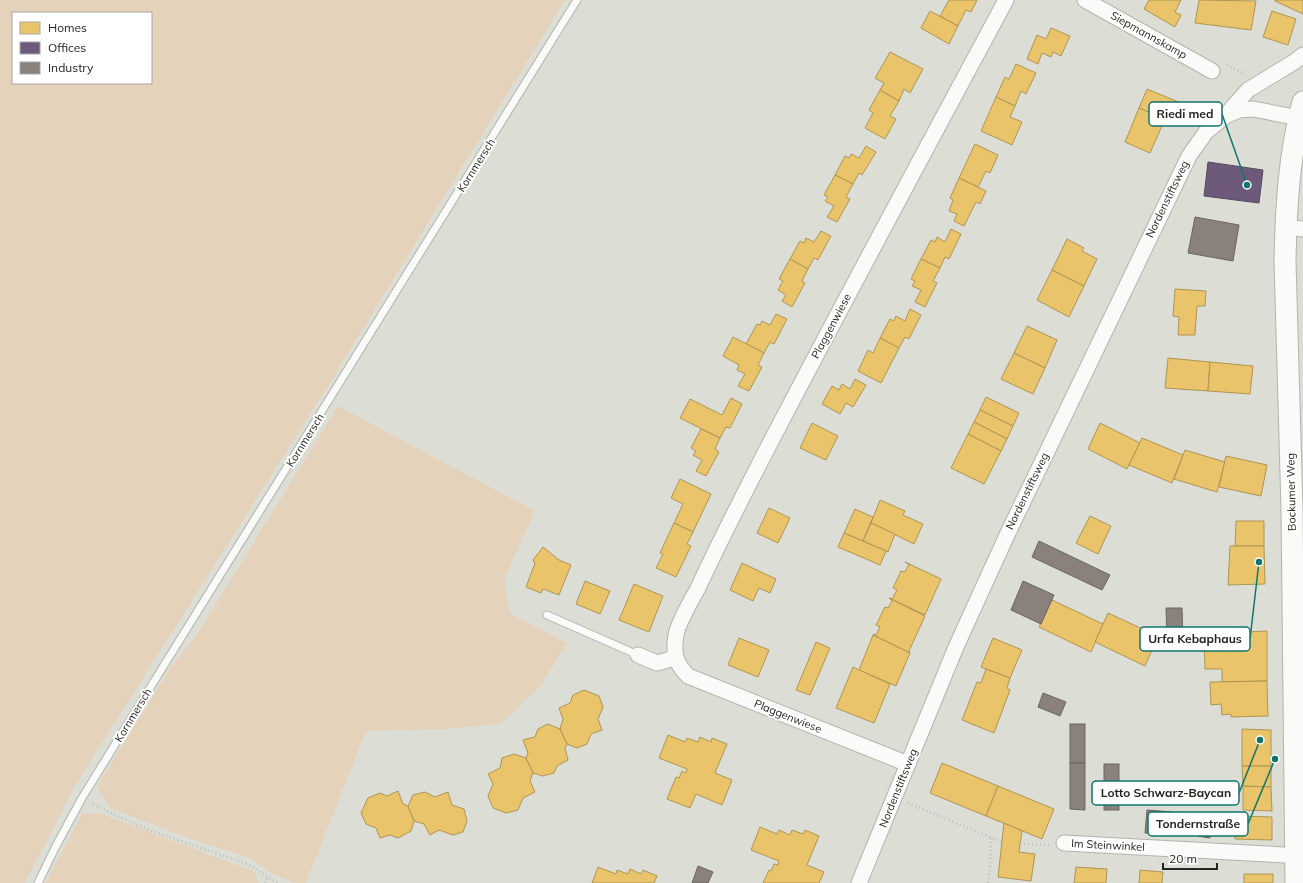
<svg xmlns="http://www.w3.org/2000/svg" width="1303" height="883" font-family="Mulish,sans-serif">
	<rect width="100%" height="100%" fill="#dcded6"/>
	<g fill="#e5d2bb" fill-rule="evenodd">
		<path d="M0,0H565L321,397L76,784L25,883H0ZM13,13H151V83H13Z"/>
		<polygon points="338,406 535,511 505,577 509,613 567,643 541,685 501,724 446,729 366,731 306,883 295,883 275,875 250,858 191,839 110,808 97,786 173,664 196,636"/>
		<polygon points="83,813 102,814 255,872 258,883 45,883"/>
	</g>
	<g fill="#e9c46a" stroke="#ae9554">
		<polygon points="949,0 977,0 971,12 966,10 958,26 940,16"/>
		<polygon points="1149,0 1181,0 1175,12 1181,15 1175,27 1144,9"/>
		<polygon points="1199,0 1256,1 1251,30 1195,23"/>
		<polygon points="1275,0 1303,0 1303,14 1275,1"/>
		<polygon points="930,11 958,26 949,44 921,28"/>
		<polygon points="1272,11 1296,19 1288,45 1263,37"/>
		<polygon points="1051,28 1070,36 1061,56 1053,52 1051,57 1042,53 1038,64 1027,59 1037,35 1046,39"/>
		<polygon points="890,52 923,69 910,93 904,89 899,101 880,90 884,83 875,78"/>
		<polygon points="1016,64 1036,73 1026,94 1021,91 1015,106 996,97 1005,77 1009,79"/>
		<polygon points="1147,89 1181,103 1173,123 1139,108"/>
		<polygon points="880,90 899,101 890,116 896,119 885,139 865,128 873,113 869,110"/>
		<polygon points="996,97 1015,106 1010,117 1022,122 1012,145 981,131"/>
		<polygon points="1139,108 1165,119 1150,153 1125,142"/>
		<polygon points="975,144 998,155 990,173 986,171 978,187 959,178"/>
		<polygon points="866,146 876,152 862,175 859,173 853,184 835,175 845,156 849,158 851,154 859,158"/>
		<polygon points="835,175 853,184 846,197 850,199 837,222 827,217 834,206 825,201 828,197 824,195"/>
		<polygon points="959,178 986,191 980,204 976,202 964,226 954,221 957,214 949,211 953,200 950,198"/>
		<polygon points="951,229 961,234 949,259 945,257 940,268 921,259 931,240 935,242 937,237 945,242"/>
		<polygon points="821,231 831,236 818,260 814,258 808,269 790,259 800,241 804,243 806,238 814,242"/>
		<polygon points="1067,239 1084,248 1082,251 1097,259 1084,286 1052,270"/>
		<polygon points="790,259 808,269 802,281 805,283 792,307 782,301 786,295 778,290 783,281 779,279"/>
		<polygon points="921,259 940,268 933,281 937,283 925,307 915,302 921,290 912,286 915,281 911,279"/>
		<polygon points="1052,270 1084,286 1069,317 1037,300"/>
		<polygon points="1175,289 1206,291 1205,306 1197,306 1195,335 1178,335 1179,317 1173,316"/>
		<polygon points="910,309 921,315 909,339 905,337 899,348 880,338 890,319 894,321 896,316 905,321"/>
		<polygon points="776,314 787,319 774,344 770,342 764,353 746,344 757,324 760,325 762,321 770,325"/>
		<polygon points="1027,326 1057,340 1045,368 1014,353"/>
		<polygon points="733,337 764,353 758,365 762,367 749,391 738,386 745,374 737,370 739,365 723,356"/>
		<polygon points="880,338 899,348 881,383 858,371 868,350 873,353"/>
		<polygon points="1014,353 1045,368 1033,394 1001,379"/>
		<polygon points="1168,358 1210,362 1208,391 1165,388"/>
		<polygon points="1210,362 1253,366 1250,394 1208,391"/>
		<polygon points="855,379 866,385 853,407 846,403 840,414 822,404 832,386 839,390 842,384 850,389"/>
		<polygon points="986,397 1019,413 1013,426 980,410"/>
		<polygon points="731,398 742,404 730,428 726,427 720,438 680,418 690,399 722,415"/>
		<polygon points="980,410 1013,426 1007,439 974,422"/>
		<polygon points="974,422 1007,439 1001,451 968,434"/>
		<polygon points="812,423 838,436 826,460 800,448"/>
		<polygon points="1100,423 1140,443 1127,469 1088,449"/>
		<polygon points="701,429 720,438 715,449 719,452 706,476 696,471 702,460 693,455 696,451 691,448"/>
		<polygon points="968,434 1001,451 984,484 951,468"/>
		<polygon points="1142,438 1183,455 1172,483 1129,465"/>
		<polygon points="1185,450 1225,462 1217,492 1174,479"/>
		<polygon points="1226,456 1267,465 1261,496 1219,487"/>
		<polygon points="680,479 711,494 693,532 674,523 683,504 671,498"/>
		<polygon points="880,500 905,511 903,515 923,524 914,544 871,523"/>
		<polygon points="769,508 790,518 778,543 757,533"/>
		<polygon points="855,509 873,517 863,541 844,533"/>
		<polygon points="1090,516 1111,526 1098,554 1076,543"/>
		<polygon points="1236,521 1264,521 1264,546 1235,546"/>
		<polygon points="674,523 693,532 687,544 691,546 676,577 656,568 663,554 660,553"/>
		<polygon points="871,523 895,534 888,552 863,541"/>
		<polygon points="844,533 886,551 880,565 838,547"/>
		<polygon points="1230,546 1264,546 1265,584 1228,585"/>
		<polygon points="543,547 559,560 571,565 559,595 543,589 541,593 526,587 535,563 533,560"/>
		<polygon points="905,562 941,579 925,615 889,598 892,599 897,590 893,588 901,571 905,572 909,564"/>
		<polygon points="742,563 776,579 770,593 759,588 753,601 730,590"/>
		<polygon points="585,581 610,591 600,614 576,604"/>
		<polygon points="634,584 663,596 649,632 619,620"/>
		<polygon points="889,598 925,616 909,651 910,653 873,635 874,634 876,635 880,627 876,625 885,607 888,608 892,601"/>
		<polygon points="1052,600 1103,624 1091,652 1039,627"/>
		<polygon points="1108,613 1158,636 1145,666 1095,642"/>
		<polygon points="1267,631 1267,681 1222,682 1222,669 1205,669 1204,634"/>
		<polygon points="873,635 910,653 896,686 859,670"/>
		<polygon points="739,638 769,650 758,677 728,665"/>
		<polygon points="993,638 1022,650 1010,678 981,667"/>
		<polygon points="816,642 830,648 810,695 796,690"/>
		<polygon points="853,667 890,684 874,723 836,708"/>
		<polygon points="986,669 1010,678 1007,688 1010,690 994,733 962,720 977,682 981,683"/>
		<polygon points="1267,681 1268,716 1231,717 1231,714 1222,715 1221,704 1211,705 1210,682"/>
		<polygon points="584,690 599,696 603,707 598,719 602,730 591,734 587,744 577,748 567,744 560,729 563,719 559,708 570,703 573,695"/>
		<polygon points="548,724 560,729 567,744 565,748 568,760 557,766 554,773 543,776 533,773 526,758 528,753 523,740 535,737 538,729"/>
		<polygon points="1242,729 1271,730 1271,766 1242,766"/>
		<polygon points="668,735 685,742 687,738 698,742 700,737 711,742 712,738 727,744 715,773 732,780 722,805 696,794 690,808 667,799 676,777 679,778 682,771 686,773 687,769 659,758"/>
		<polygon points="514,754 526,758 533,773 530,781 535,792 523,798 518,810 506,813 493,808 488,796 493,784 488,774 500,768 502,758"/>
		<polygon points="942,763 998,786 986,816 930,793"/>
		<polygon points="1242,766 1271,766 1271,787 1243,786"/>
		<polygon points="998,786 1054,809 1042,839 986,816"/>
		<polygon points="1243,786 1271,787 1272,811 1243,810"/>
		<polygon points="398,791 403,804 408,806 414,821 411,831 398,838 390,835 380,838 376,828 366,824 361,813 368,798 380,793 387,796"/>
		<polygon points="425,792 435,797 448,792 452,805 464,809 467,821 463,832 453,835 439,830 430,835 424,824 414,821 408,806 413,795"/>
		<polygon points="1236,816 1272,817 1272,840 1235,839"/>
		<polygon points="1004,823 1022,831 1019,852 1035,854 1031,881 998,877"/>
		<polygon points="760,827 777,834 779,830 790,835 792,830 803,834 805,830 819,836 807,865 824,872 819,883 763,883 769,870 771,871 774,864 778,865 779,861 751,850"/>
		<polygon points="598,867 616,874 617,870 628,874 630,869 641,874 643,870 657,876 654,883 592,883"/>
		<polygon points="1076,867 1107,869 1106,883 1074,883"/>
		<polygon points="1140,870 1163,872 1162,883 1139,883"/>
		<rect x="1244" y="874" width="29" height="9"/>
	</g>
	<polygon fill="#6d597a" stroke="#574a5f" points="1208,162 1263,170 1259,203 1204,196"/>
	<g fill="#8a817c" stroke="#6b6660">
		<polygon points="1195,217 1239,225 1233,261 1188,253"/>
		<polygon points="1039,541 1110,575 1102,590 1032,557"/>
		<polygon points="1023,581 1054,595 1041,624 1011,610"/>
		<polygon points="1166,608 1182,608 1183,640 1167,640"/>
		<polygon points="1043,693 1066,702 1060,716 1038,707"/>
		<rect x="1070" y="724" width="15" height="39"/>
		<polygon points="1070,763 1085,763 1085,810 1070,809"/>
		<rect x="1104" y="764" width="15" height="46"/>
		<polygon points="1147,810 1160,811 1158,834 1145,833"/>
		<polygon points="1160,811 1173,812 1171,835 1158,834"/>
		<polygon points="1199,813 1212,814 1210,838 1197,836"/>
		<polygon points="698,866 713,872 708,883 692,883"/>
	</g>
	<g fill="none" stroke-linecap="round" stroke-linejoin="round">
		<defs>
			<g id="lane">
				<polyline points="547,615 638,655"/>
				<polyline points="38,883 56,846 82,798 158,675 577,0"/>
			</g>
			<g id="street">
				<polyline points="1085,0 1212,71"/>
				<polyline points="1225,116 1239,110 1253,109 1299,118"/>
				<polyline points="1286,227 1303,229"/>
				<polyline points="638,655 657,663 675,658"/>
				<path d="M908,764L688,676C675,663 673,652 676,635C679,620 692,600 699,586C720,540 744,494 767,449C845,299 926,149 1006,0"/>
				<polyline points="1064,843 1303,856"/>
				<polyline points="859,883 956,647 1007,535 1189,156 1206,132 1225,116 1248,90 1294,62 1303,55"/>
			</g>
			<path id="secondary" d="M1296,883L1292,509L1285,261C1286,207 1289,154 1303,102"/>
		</defs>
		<use href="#lane" stroke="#b2b4ad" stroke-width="9"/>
		<use href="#street" stroke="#b2b4ad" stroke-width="17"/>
		<use href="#secondary" stroke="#b2b4ad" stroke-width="23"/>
		<g stroke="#bdbdbb" stroke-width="2.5" stroke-dasharray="1 3" stroke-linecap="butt">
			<polyline points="1227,65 1243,73 1244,75"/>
			<polyline points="908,803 1002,842"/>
			<path d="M93,804C141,830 194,845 245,863C258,869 267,878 279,883"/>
			<polyline points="1020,844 1050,845"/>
			<polyline points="265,883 267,878"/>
			<polyline points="988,883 990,868 991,838"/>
		</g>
		<use href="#lane" stroke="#fafaf9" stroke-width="7"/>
		<use href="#street" stroke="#fafaf9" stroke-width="15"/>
		<use href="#secondary" stroke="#fafaf9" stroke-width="21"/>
	</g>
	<g text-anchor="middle" stroke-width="4" stroke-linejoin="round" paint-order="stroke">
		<g font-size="11" fill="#242620" stroke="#fff">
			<text transform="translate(1149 35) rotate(29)" y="4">Siepmannskamp</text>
			<text transform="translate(476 165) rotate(-58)" y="4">Kornmersch</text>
			<text transform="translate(1167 199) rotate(-64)" y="4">Nordenstiftsweg</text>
			<text transform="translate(831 326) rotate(-62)" y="4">Plaggenwiese</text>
			<text transform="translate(305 440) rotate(-58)" y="4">Kornmersch</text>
			<text transform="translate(1027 491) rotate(-64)" y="4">Nordenstiftsweg</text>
			<text transform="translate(1291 492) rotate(-91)" y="4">Bockumer Weg</text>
			<text transform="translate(133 715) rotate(-59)" y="4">Kornmersch</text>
			<text transform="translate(788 716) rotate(22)" y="4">Plaggenwiese</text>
			<text transform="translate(898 788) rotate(-68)" y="4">Nordenstiftsweg</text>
			<text transform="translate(1108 845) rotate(3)" y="4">Im Steinwinkel</text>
		</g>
	</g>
	<path fill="none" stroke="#0f766e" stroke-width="1.5" d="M1247 185L1222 114M1259 562L1250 639M1260 740L1239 793M1275 759L1248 824"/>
	<g fill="#0f766e" stroke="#fff" stroke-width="1.5">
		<circle cx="1247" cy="185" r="4"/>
		<circle cx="1259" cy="562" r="4"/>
		<circle cx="1260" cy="740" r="4"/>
		<circle cx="1275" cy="759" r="4"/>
	</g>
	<g fill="#fff" stroke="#0f766e" stroke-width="1.5">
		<rect x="1149" y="102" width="73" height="24" rx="4"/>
		<rect x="1140" y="627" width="110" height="24" rx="4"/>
		<rect x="1092" y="781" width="147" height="24" rx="4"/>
		<rect x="1148" y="812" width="100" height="24" rx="4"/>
	</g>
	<g font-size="12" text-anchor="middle" font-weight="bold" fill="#242620">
		<text x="1185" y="118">Riedi med</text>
		<text x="1195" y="643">Urfa Kebaphaus</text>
		<text x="1166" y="797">Lotto Schwarz-Baycan</text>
		<text x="1198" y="828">Tondernstraße</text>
	</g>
	<rect x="12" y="12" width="140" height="72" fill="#ffffff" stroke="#a7a8a6"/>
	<rect x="20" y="22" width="20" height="12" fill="#e9c46a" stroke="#a7a8a6"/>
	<text x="48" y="32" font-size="12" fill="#242620">Homes</text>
	<rect x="20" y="42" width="20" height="12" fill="#6d597a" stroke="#a7a8a6"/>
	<text x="48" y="52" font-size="12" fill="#242620">Offices</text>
	<rect x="20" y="62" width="20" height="12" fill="#8a817c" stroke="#a7a8a6"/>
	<text x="48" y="72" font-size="12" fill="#242620">Industry</text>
	<path d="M1163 863v6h54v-6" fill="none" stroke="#242620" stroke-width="2"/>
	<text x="1169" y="863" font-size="12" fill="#242620" stroke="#ffffff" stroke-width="3" paint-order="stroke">20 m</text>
</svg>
